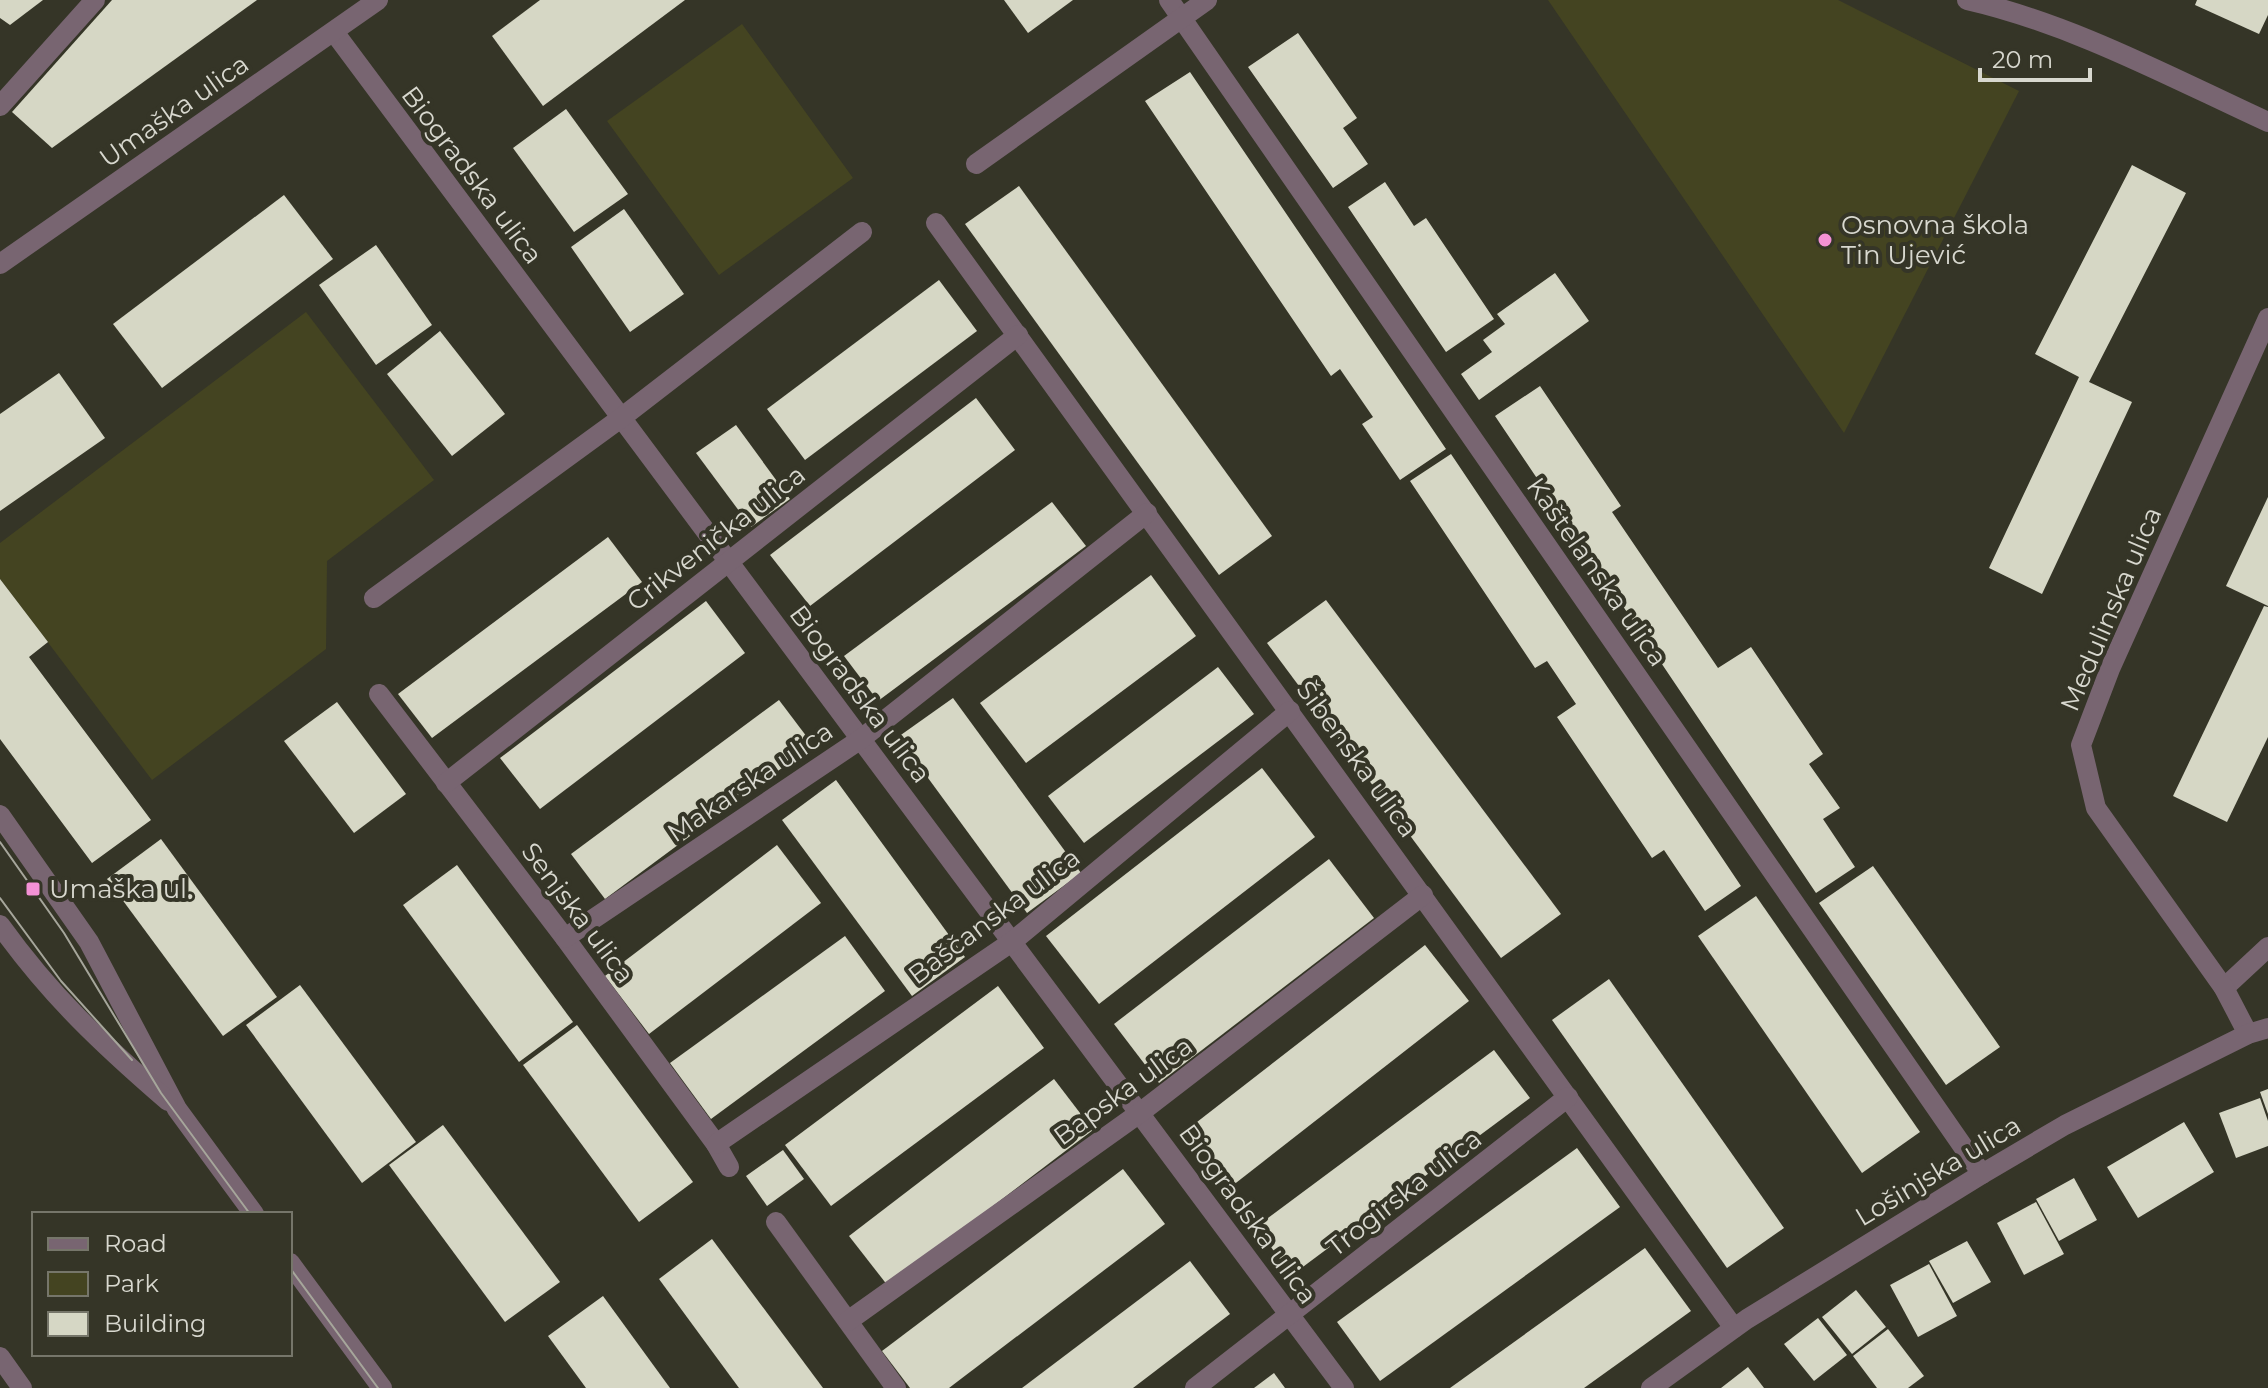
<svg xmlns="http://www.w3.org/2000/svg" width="2268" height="1388" font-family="Montserrat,sans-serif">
	<rect width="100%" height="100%" fill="#353527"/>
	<g fill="#444421">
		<polygon points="1548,0 1838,0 2019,91 1844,433"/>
		<polygon points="742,24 853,178 719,275 607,121"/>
		<polygon points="306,312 434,480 327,561 326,649 152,780 0,579 0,543"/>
	</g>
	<g fill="#d6d7c5">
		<polygon points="0,0 43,0 10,25 0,18"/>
		<polygon points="112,0 257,0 52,148 12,112"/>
		<polygon points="540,0 685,0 543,106 492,36"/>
		<polygon points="1004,0 1073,0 1028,33"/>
		<polygon points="2197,0 2268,0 2268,15 2259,34 2195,5"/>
		<polygon points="1298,33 1357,118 1343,128 1368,164 1333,188 1248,67"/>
		<polygon points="1190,72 1446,449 1400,480 1362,424 1373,417 1340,369 1331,376 1145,101"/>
		<polygon points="566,109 628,194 574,232 513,148"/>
		<polygon points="2132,165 2186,193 2089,382 2132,402 2042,594 1989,568 2079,377 2035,354"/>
		<polygon points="1385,182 1414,226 1426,218 1494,319 1446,352 1348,207"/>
		<polygon points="1019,186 1272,536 1219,575 965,224"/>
		<polygon points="284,195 333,259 162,388 113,324"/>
		<polygon points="624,209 684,294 630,332 571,247"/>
		<polygon points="376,245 432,325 376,365 319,285"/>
		<polygon points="1555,273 1589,321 1479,400 1461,374 1492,352 1483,340 1505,324 1497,314"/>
		<polygon points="939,280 977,331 805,460 767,409"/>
		<polygon points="440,331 505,414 452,456 387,374"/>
		<polygon points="59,373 105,438 0,511 0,414"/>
		<polygon points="1540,386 1621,506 1612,512 1718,668 1751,647 1823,754 1809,764 1840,808 1823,819 1855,867 1816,893 1495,416"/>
		<polygon points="976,398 1015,450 810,606 770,555"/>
		<polygon points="736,425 790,499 751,527 696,453"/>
		<polygon points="1451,454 1741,886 1705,911 1664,850 1652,858 1557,717 1576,704 1547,661 1535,668 1410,481"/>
		<polygon points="2268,497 2268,606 2226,586"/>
		<polygon points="1052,502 1086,546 878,701 844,656"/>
		<polygon points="608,537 642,582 432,738 398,694"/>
		<polygon points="1151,575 1196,636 1026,763 980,703"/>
		<polygon points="0,579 48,642 29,657 151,820 92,863 0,739"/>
		<polygon points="1326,600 1561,914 1501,958 1267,643"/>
		<polygon points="706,601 745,653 540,809 500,758"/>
		<polygon points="2264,606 2268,607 2268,737 2227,822 2173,796"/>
		<polygon points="1218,667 1254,714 1084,843 1048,796"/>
		<polygon points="953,698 1081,873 1027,913 898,737"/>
		<polygon points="779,700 813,745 605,899 571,854"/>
		<polygon points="337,702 406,794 354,833 284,741"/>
		<polygon points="1262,768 1315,837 1099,1004 1046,936"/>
		<polygon points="836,780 965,957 912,996 782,820"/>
		<polygon points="161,839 277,997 223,1036 107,879"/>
		<polygon points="777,845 821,903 649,1034 605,976"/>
		<polygon points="1329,859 1374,918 1159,1083 1114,1024"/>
		<polygon points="457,865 573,1022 519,1062 403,905"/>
		<polygon points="1873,866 2000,1047 1946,1085 1819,903"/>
		<polygon points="1756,896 1920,1132 1862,1173 1698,936"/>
		<polygon points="845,936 885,991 711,1119 670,1063"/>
		<polygon points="1425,945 1469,1001 1232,1186 1188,1129"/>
		<polygon points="1609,979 1784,1228 1727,1268 1552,1020"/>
		<polygon points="300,985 416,1142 362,1183 246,1025"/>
		<polygon points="998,986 1044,1048 831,1206 785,1145"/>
		<polygon points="577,1025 693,1182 639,1222 523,1065"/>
		<polygon points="1494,1050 1530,1098 1292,1275 1256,1227"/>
		<polygon points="1054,1079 1093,1130 888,1286 849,1236"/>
		<polygon points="2268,1089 2268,1114 2260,1092"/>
		<polygon points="2260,1098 2268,1121 2268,1146 2236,1158 2219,1113"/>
		<polygon points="2184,1122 2214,1172 2138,1218 2107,1167"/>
		<polygon points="443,1125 560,1282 505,1322 389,1165"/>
		<polygon points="1577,1148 1620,1207 1380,1381 1337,1322"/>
		<polygon points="783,1150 804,1179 767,1206 746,1176"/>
		<polygon points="1123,1169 1165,1224 949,1388 910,1388 882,1351"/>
		<polygon points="2074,1178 2097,1220 2059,1241 2036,1199"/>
		<polygon points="2036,1202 2064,1254 2024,1275 1997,1223"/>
		<polygon points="712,1239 823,1388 739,1388 659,1279"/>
		<polygon points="1967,1241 1991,1282 1953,1303 1929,1261"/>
		<polygon points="1645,1248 1691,1311 1637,1350 1584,1388 1450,1388"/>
		<polygon points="1190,1261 1230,1314 1133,1388 1022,1388"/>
		<polygon points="1929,1264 1957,1316 1918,1337 1890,1285"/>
		<polygon points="1856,1290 1886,1327 1852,1354 1822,1317"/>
		<polygon points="603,1296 670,1388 586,1388 548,1336"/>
		<polygon points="1818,1318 1847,1355 1814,1381 1784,1344"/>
		<polygon points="1888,1329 1924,1376 1908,1388 1877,1388 1853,1356"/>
		<polygon points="1748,1367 1764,1388 1721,1388"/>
		<polygon points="1274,1373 1285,1388 1254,1388"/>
	</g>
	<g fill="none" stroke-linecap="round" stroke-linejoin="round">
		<g stroke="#786571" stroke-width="20">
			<polyline points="1169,0 1982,1174"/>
			<path d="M1967,0C2072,24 2170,77 2268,122"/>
			<polyline points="334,32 1344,1388"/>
			<polyline points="0,106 95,0"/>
			<polyline points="976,164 1207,0"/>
			<polyline points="936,223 1734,1328"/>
			<polyline points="0,264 378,0"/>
			<polyline points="374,598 621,418 862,232"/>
			<polyline points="379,694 565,938 716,1144 729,1167"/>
			<polyline points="446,783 1018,335"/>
			<polyline points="0,815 89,942 177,1109 254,1214"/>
			<path d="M0,925C51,996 102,1044 168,1101"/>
			<polyline points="565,938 861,739 1147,513"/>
			<polyline points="2224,988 2268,947"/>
			<polyline points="2248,1034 2224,988 2096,808 2081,745 2110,669 2268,318"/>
			<polyline points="716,1144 1013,941 1290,711"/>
			<polyline points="776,1222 896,1388"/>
			<polyline points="290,1263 382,1388"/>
			<polyline points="848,1321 1141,1112 1423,895"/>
			<polyline points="0,1357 22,1388"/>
			<polyline points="1195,1388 1568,1097"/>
			<polyline points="1651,1388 1747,1319 1982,1174 2065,1125 2248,1034 2268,1028"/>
		</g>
		<g stroke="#a6a69b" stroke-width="2">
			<polyline points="0,842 64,933 161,1093 250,1214"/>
			<polyline points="0,898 61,981 132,1060"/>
			<polyline points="290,1268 378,1388"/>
		</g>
	</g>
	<g fill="#f391d5" stroke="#353527" stroke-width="3">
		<circle cx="1825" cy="240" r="8"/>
		<rect x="25" y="881" width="16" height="16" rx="4"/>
	</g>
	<g text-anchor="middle" stroke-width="8" stroke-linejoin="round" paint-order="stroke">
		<g font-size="26" fill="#d8d8cf" stroke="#353527">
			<text transform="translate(174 111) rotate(-35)" y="9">Umaška ulica</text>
			<text transform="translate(472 175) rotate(53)" y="9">Biogradska ulica</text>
			<text transform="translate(716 538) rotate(-38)" y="9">Crikvenička ulica</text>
			<text transform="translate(1597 572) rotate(55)" y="9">Kaštelanska ulica</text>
			<text transform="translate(2111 609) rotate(-67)" y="9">Medulinska ulica</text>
			<text transform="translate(860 694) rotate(53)" y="9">Biogradska ulica</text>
			<text transform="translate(1357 759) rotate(54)" y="9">Šibenska ulica</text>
			<text transform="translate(750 782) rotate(-34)" y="9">Makarska ulica</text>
			<text transform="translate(578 913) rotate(53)" y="9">Senjska ulica</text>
			<text transform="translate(994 916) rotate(-37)" y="9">Baščanska ulica</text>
			<text transform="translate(1123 1091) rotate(-36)" y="9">Bapska ulica</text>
			<text transform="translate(1938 1171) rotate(-31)" y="9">Lošinjska ulica</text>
			<text transform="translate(1404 1193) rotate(-38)" y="9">Trogirska ulica</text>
			<text transform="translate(1248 1214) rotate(54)" y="9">Biogradska ulica</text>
		</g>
		<g font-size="26" fill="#d8d8cf" stroke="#353527" text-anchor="start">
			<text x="1841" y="234">Osnovna škola<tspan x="1841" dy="30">Tin Ujević</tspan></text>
			<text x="49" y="898">Umaška ul.</text>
		</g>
	</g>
	<rect x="32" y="1212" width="260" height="144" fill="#353527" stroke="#76766a" stroke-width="2"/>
	<rect x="48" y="1238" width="40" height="12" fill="#786571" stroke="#76766a" stroke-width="2"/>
	<text x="104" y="1252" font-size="24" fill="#d8d8cf">Road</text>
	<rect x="48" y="1272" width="40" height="24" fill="#444421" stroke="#76766a" stroke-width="2"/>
	<text x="104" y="1292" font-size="24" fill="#d8d8cf">Park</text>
	<rect x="48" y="1312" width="40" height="24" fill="#d6d7c5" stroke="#76766a" stroke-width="2"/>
	<text x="104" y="1332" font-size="24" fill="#d8d8cf">Building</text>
	<path d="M1980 68v12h110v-12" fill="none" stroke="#d8d8cf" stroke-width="4"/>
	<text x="1992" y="68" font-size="24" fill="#d8d8cf" stroke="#353527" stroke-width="6" paint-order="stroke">20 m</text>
</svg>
